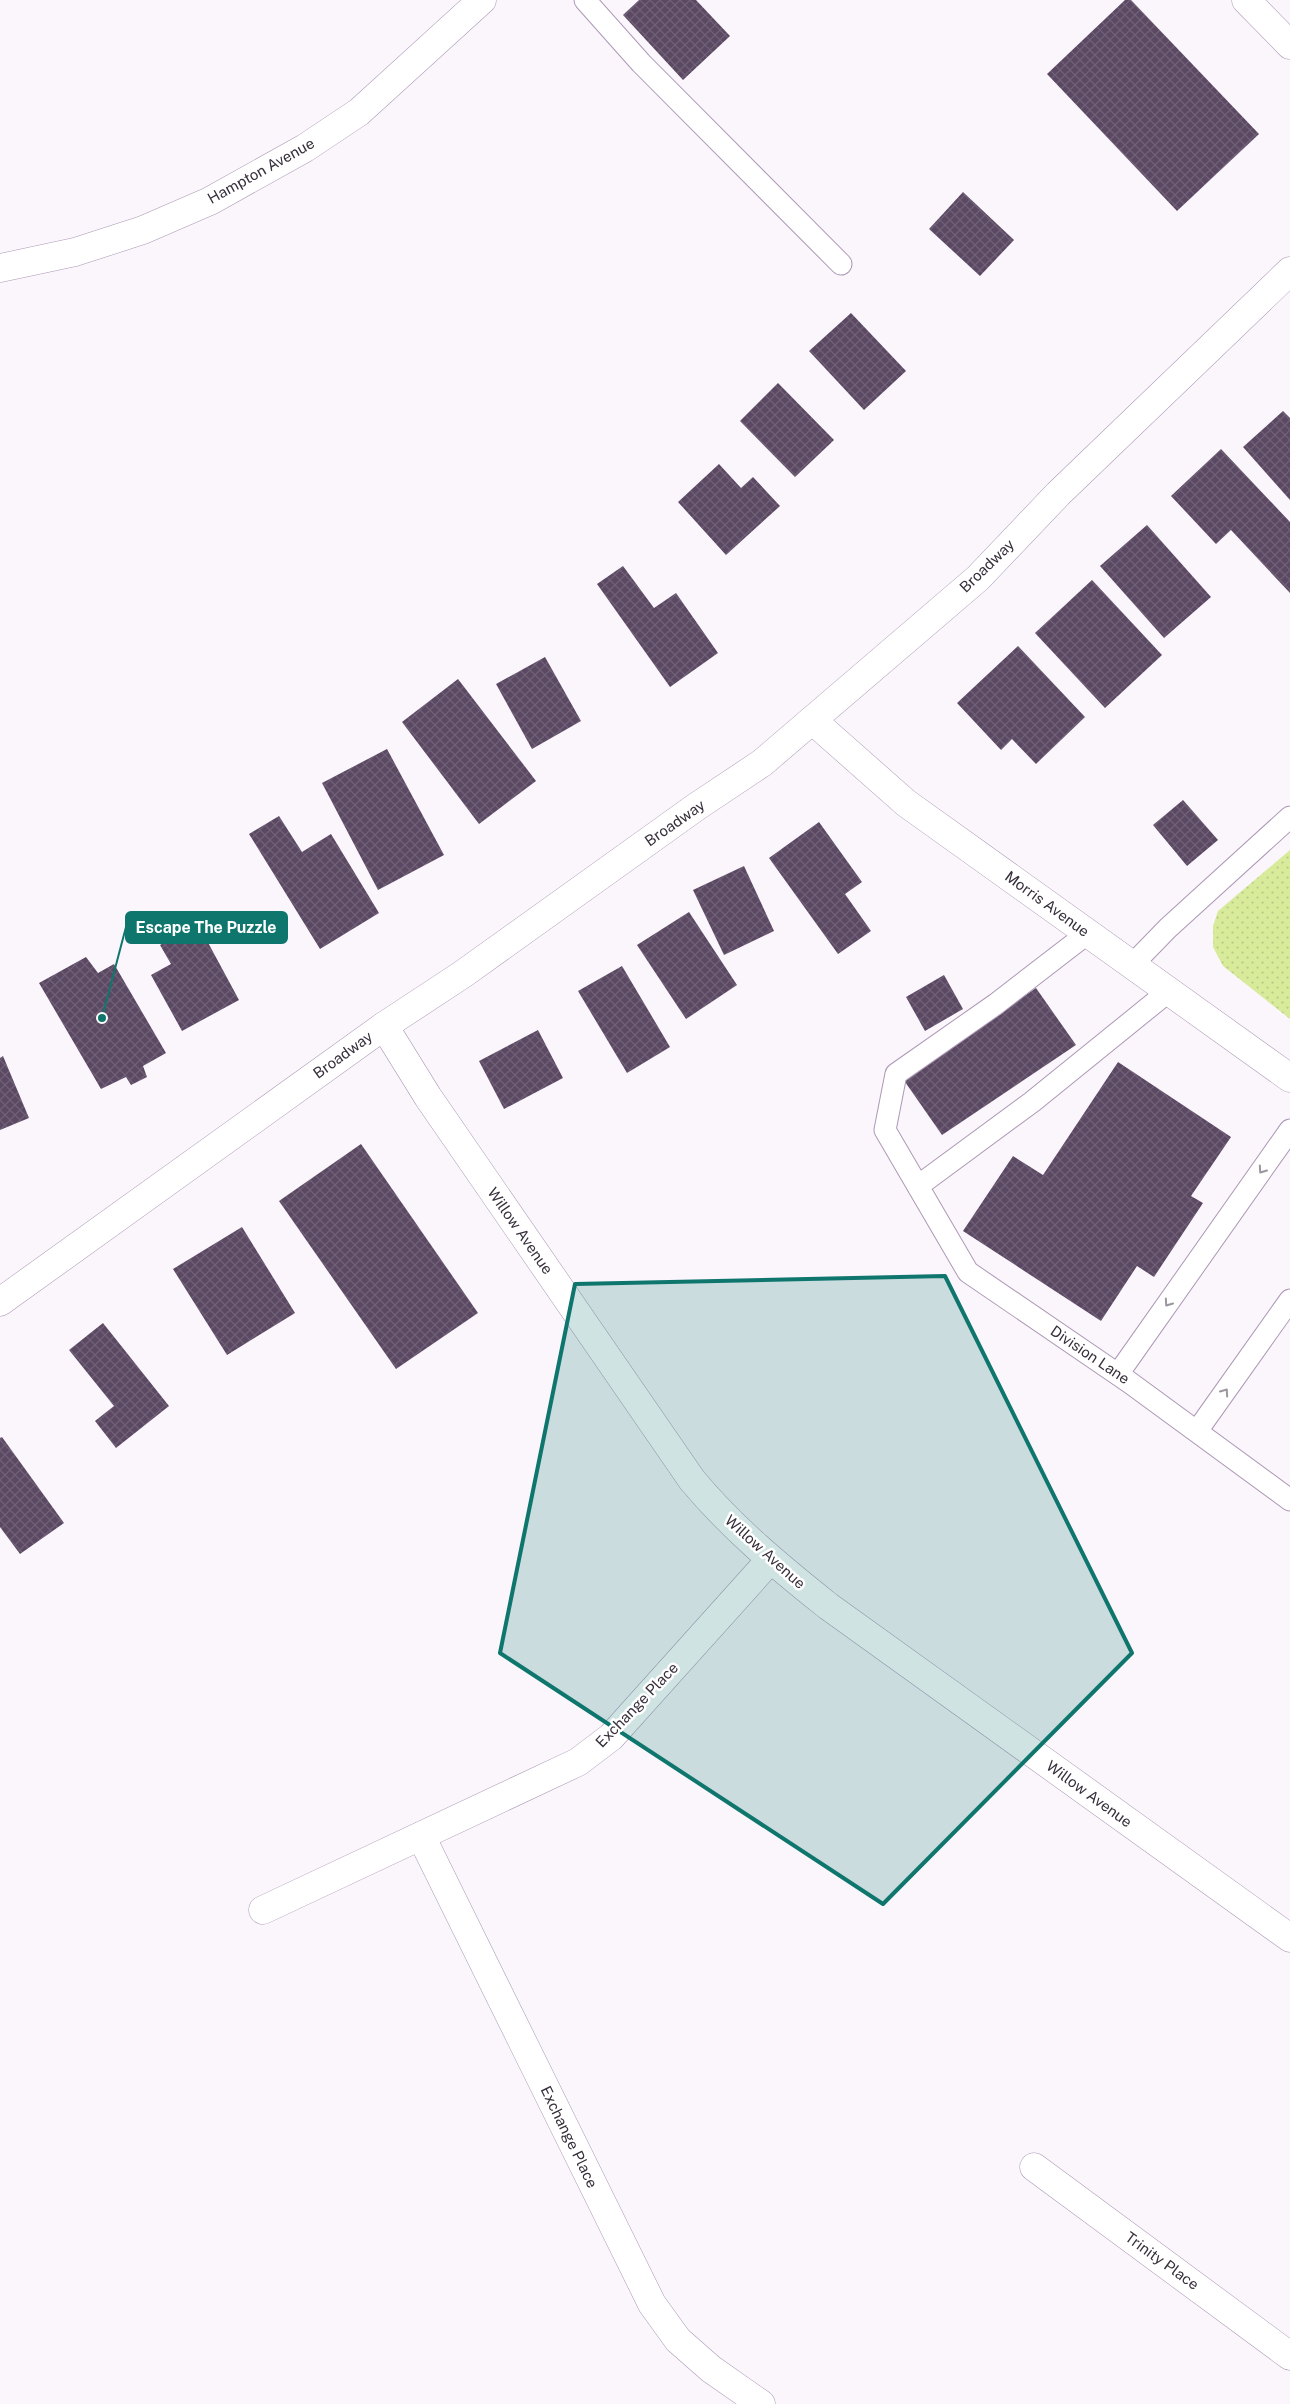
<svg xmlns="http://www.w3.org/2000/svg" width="1290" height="2404" font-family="'Public Sans',sans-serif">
	<defs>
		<pattern id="park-dots" width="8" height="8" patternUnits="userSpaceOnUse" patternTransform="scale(1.25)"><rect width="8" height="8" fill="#d8eb9a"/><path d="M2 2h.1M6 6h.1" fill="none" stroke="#baca86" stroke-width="1.8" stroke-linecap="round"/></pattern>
		<pattern id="building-cross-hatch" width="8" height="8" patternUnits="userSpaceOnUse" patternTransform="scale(1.25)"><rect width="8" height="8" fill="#5b4863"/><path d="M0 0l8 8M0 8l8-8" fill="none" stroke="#706076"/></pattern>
	</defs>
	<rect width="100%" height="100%" fill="#faf6fc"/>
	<polygon fill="url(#park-dots)" points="1290,850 1290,1019 1223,966 1213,947 1213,926 1218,911"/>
	<g fill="url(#building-cross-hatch)">
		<polygon points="639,0 696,0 730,36 683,80 623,15"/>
		<polygon points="1125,0 1131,0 1259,134 1177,211 1047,74"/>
		<polygon points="963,192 1014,240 980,276 929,229"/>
		<polygon points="851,313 906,371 864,410 809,351"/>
		<polygon points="778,383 834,440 795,477 740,421"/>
		<polygon points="1283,411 1290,418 1290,500 1243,447"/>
		<polygon points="1221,449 1290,522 1290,593 1231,530 1216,544 1171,496"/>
		<polygon points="719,464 741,488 753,477 780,506 726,555 678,502"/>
		<polygon points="1147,525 1211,597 1164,638 1100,566"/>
		<polygon points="623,566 654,608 676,593 718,653 670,687 597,584"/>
		<polygon points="1092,580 1162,655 1105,708 1035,633"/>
		<polygon points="1018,646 1085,717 1036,764 1012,739 1001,750 957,703"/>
		<polygon points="545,657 581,721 532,749 496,684"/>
		<polygon points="458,679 536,781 479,824 402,722"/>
		<polygon points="387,749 444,855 378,890 322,783"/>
		<polygon points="1183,800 1218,840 1187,866 1153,825"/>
		<polygon points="279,816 302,852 331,834 379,913 320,949 249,834"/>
		<polygon points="819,822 862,882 845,894 871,931 838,954 769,858"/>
		<polygon points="744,866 774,931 724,955 693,890"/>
		<polygon points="689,912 737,985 686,1019 637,945"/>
		<polygon points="198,924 239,1000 182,1031 151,975 171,964 160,945"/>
		<polygon points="86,957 98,973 114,964 166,1053 143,1066 147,1077 131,1085 126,1077 101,1089 39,983"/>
		<polygon points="622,966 670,1047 627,1073 578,991"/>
		<polygon points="944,975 963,1009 925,1031 906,997"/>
		<polygon points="1036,988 1076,1045 942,1135 903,1079"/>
		<polygon points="538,1030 563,1078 504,1109 479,1061"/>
		<polygon points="3,1056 29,1118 0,1130 0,1058"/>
		<polygon points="1118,1062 1231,1137 1191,1196 1203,1203 1154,1277 1137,1266 1101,1321 963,1231 1013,1156 1043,1175"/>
		<polygon points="361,1144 478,1313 396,1369 279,1201"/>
		<polygon points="242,1227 295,1313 227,1355 173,1269"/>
		<polygon points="103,1323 169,1406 116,1448 95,1421 114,1406 69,1350"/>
		<polygon points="2,1437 64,1523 20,1554 0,1527 0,1438"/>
	</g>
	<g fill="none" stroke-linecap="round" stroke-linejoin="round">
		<defs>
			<g id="lane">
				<polyline points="585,0 641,63 841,264"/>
				<polyline points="1088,933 996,1004 896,1074 885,1130 968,1272 1129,1382 1290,1500"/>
				<polyline points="1133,964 1168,928 1290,817"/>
				<polyline points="918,1186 1032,1102 1169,991"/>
				<polyline points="1118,1374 1290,1130"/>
				<polyline points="1197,1431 1290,1300"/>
			</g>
			<g id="street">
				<polyline points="1246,0 1290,45"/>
				<polyline points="0,268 75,252 143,230 210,201 305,148 359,112 482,0"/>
				<path d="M384,1026L428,1097L692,1480C732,1528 779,1567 828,1606L1290,1938"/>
				<polyline points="421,1836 652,2304 678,2340 711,2369 761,2404"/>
				<polyline points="263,1910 578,1762 611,1737 770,1560"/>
				<polyline points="1034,2167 1290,2356"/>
			</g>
			<g id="secondary">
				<polyline points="812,720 906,803 1290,1078"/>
				<polyline points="0,1302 384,1026 463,974 696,807 762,763 978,578 1058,494 1290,271"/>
			</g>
		</defs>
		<use href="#lane" stroke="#ad98b6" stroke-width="23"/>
		<use href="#street" stroke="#ad98b6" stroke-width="29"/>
		<use href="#secondary" stroke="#ad98b6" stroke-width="29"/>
		<use href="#lane" stroke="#fff" stroke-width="21"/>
		<use href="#street" stroke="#fff" stroke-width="28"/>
		<use href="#secondary" stroke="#fff" stroke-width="28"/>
	</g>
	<defs><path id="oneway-chevron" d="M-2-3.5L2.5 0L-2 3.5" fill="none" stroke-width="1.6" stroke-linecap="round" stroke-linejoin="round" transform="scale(1.25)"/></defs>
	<g stroke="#9b979d">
		<use href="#oneway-chevron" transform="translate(1262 1170) rotate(125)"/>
		<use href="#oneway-chevron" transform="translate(1168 1303) rotate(125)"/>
		<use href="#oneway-chevron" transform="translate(1225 1392) rotate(-55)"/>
	</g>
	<path fill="#0f766e" fill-opacity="0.2" stroke="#0f766e" stroke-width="4" stroke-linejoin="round" d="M945,1276L1132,1653L883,1904L500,1653L575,1284Z"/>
	<g text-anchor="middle" stroke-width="5" stroke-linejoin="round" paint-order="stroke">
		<g font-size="15" fill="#372f3b" stroke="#fff">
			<text transform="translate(261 171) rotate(-29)" y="5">Hampton Avenue</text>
			<text transform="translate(987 566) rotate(-44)" y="5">Broadway</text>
			<text transform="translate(675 823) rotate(-35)" y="5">Broadway</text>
			<text transform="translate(1047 904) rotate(36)" y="5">Morris Avenue</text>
			<text transform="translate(343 1055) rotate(-36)" y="5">Broadway</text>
			<text transform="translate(520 1231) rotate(55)" y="5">Willow Avenue</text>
			<text transform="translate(1090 1355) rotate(34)" y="5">Division Lane</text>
			<text transform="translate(765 1552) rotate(42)" y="5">Willow Avenue</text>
			<text transform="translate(637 1705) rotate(-46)" y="5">Exchange Place</text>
			<text transform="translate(1089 1794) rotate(36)" y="5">Willow Avenue</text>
			<text transform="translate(569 2137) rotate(64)" y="5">Exchange Place</text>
			<text transform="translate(1162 2261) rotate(36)" y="5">Trinity Place</text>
		</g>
	</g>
	<path fill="none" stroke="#0f766e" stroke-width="2" d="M102 1018L126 927"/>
	<circle fill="#0f766e" stroke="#fff" stroke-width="2" cx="102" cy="1018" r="5"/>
	<rect fill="#0f766e" stroke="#0f766e" stroke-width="2" x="126" y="912" width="161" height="31" rx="5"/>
	<g font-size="16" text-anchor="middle" font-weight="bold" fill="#fff">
		<text x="206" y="933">Escape The Puzzle</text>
	</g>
</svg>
